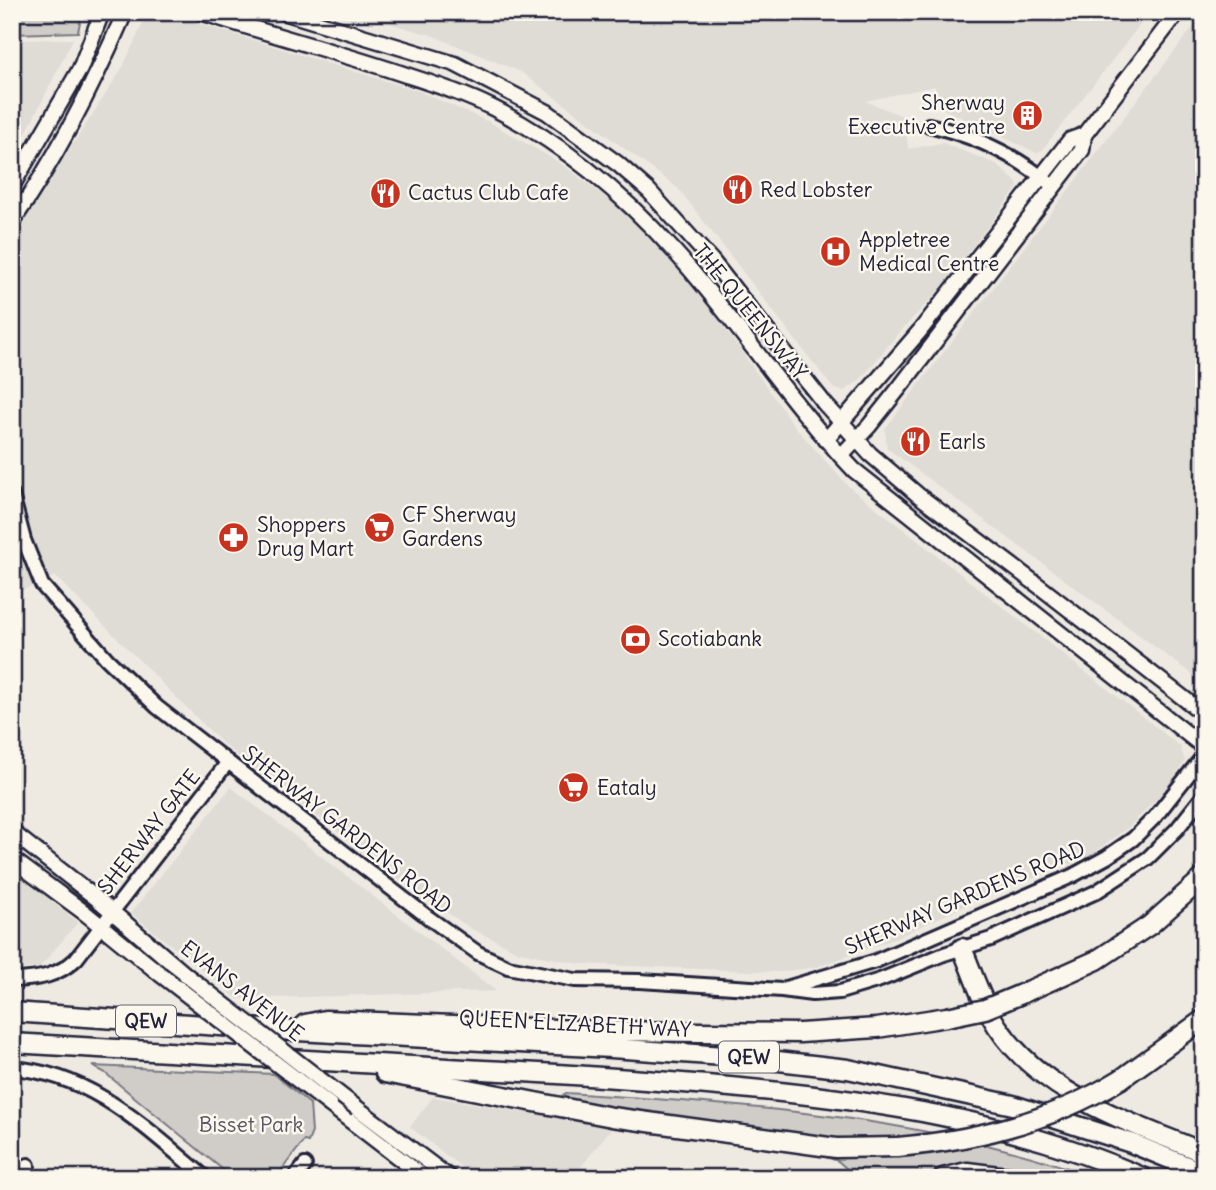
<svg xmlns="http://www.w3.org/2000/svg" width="1216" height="1190" font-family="Delius,sans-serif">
	<rect width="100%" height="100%" fill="#eeeae2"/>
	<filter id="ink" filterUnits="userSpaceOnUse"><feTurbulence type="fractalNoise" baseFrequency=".0143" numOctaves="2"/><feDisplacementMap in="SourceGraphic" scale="14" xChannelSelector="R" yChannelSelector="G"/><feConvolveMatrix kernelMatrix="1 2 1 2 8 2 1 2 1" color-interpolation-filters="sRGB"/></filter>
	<g filter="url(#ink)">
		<g fill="#dfdbd5">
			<polygon points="349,12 1150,12 1042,150 1037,153 937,106 935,86 865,101 905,117 908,149 943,143 996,164 1017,183 1018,187 941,288 897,335 859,381 844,391 835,389 829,383 678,188 521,72 431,35"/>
			<polygon points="1204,13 1204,683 887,448 885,429"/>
			<polygon points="168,14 421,92 491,123 560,163 631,216 692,282 795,427 848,486 1180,746 1185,761 1168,787 1130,826 1088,857 973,902 894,939 817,967 779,972 581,964 520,952 470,928 414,890 223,744 55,576 23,590 12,591 12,239 123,67 144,21"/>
			<polygon points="73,39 12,161 12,40"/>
			<polygon points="231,787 496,991 238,999 131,913"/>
			<polygon points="12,870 78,922 39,968 12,969"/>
			<polygon points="433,1097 540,1115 613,1126 574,1176 575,1178 476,1178 410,1127"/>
		</g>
		<g fill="#d0cdc9" stroke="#797882" stroke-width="2">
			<polygon points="12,12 82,12 78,32 12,34"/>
			<polygon points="92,1066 274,1074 310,1104 312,1132 308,1142 304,1141 279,1173 269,1178 233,1178 104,1072"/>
			<path d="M566,1093C747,1105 925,1116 1097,1178H1035L997,1167L963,1164L943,1168L927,1178H857L838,1161L747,1131L568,1101L563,1095Z"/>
		</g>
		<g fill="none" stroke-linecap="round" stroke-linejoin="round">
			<defs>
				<g id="minor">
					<path d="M929,125C975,136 1018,156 1054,187"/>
					<polyline points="12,495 24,540 42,585 107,659 157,707 429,918 478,953 508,967 575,980 640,981 782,990 812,994 840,992 880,980 944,954 991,939 1096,892 1148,858 1177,829 1204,795"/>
					<path d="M15,980C39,979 58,976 76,959L228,762"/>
					<polyline points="786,988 876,961 1072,876 1107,857 1133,839 1155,817 1204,755"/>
					<path d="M12,1068C94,1074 146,1129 206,1178"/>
					<polyline points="21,1178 28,1165"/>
					<polyline points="295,1178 305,1165"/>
				</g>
				<g id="major">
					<path d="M201,12C265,33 330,50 394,71C427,82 461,92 493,108C563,143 623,194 675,252C738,322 789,402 854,470L1204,747"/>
					<polyline points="283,12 455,64 547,112 618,164 649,191 712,261 824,403 870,454 918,495 1039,586 1204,714"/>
					<polyline points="12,186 80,69 102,12"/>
					<path d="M12,222C58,156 93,86 125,12"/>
					<polyline points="826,440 919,332 1070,140 1084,135"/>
					<polyline points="841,456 869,426 900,387 1082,150 1084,135 1178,12"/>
					<polyline points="12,832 96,898 186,975"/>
					<polyline points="12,859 85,913 160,974"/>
					<polyline points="330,1105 425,1178"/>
					<polyline points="357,1108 450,1178"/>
				</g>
				<g id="highway">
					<path d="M962,948C973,974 982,1003 997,1026C1043,1096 1131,1122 1204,1153"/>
					<polyline points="1019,995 1097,960 1150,925 1204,877"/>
					<polyline points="12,1012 279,1030 611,1048 752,1058 848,1069 1013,1105 1131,1143 1204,1173"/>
					<polyline points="305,1024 325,1020 605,1031 800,1033 877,1028 947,1017"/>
					<path d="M12,1043C169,1052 326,1061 483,1070C566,1074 648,1080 730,1087C871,1100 1013,1120 1144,1178"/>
					<polyline points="385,1073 612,1117 836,1148 898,1147"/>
					<polyline points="1121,1079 1204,1019"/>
					<polyline points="943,1178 967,1172 1015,1178"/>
				</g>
			</defs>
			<use href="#minor" stroke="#22223b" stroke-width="18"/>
			<use href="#major" stroke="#22223b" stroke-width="19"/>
			<use href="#highway" stroke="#22223b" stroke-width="23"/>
			<use href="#minor" stroke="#fbf7ec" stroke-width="12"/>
			<use href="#major" stroke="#fbf7ec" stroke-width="14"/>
			<use href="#highway" stroke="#fbf7ec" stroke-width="18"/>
			<defs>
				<g id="major-bridge">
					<polyline points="160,974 330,1105"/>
					<polyline points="186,975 357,1108"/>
				</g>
				<g id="highway-bridge">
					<polyline points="947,1017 985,1009 1019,995"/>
					<path d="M898,1147C976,1140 1053,1121 1121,1079"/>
				</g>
			</defs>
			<use href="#major-bridge" stroke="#22223b" stroke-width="19" stroke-linecap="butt"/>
			<use href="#highway-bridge" stroke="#22223b" stroke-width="23" stroke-linecap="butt"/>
			<use href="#major-bridge" stroke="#fbf7ec" stroke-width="14"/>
			<use href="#highway-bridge" stroke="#fbf7ec" stroke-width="18"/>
		</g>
	</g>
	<defs>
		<symbol id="building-disc" viewBox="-11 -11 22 22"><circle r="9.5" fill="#c8321e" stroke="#fbf7ec"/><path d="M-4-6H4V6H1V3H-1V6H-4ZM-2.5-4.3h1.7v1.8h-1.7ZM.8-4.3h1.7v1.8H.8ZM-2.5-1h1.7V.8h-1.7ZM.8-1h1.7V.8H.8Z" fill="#fff"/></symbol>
		<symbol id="restaurant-disc" viewBox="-11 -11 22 22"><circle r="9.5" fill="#c8321e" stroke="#fbf7ec"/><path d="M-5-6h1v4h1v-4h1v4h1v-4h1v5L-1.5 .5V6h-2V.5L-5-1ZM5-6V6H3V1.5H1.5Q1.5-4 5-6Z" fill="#fff"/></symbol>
		<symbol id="hospital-disc" viewBox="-11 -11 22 22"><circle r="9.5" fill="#c8321e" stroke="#fbf7ec"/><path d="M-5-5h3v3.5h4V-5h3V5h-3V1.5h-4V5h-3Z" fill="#fff"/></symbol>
		<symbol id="supermarket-disc" viewBox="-11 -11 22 22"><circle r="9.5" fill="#c8321e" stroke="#fbf7ec"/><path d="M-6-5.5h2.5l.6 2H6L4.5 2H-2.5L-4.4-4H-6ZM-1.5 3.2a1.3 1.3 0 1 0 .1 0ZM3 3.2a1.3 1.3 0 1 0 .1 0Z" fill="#fff"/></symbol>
		<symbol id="pharmacy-disc" viewBox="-11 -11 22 22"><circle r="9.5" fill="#c8321e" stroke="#fbf7ec"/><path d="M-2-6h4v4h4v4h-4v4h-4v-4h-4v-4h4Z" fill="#fff"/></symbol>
		<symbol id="bank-disc" viewBox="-11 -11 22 22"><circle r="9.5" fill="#c8321e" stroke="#fbf7ec"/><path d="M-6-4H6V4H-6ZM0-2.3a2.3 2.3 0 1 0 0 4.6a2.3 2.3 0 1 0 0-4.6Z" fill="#fff"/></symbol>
	</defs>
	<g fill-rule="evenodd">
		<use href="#building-disc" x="1010" y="98" width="35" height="35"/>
		<use href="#restaurant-disc" x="720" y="172" width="35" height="35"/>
		<use href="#restaurant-disc" x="368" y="176" width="35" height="35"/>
		<use href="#hospital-disc" x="818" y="234" width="35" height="35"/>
		<use href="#restaurant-disc" x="898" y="424" width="35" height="35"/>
		<use href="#supermarket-disc" x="362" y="510" width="35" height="35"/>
		<use href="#pharmacy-disc" x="216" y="520" width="35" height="35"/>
		<use href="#bank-disc" x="618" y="622" width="35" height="35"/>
		<use href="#supermarket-disc" x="556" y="770" width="35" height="35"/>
	</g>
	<g text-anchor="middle" stroke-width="5" stroke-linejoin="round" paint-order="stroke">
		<g fill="#fbf7ec" stroke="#636270" stroke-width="2">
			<rect x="116" y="1005.5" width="60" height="31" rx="5"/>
			<rect x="719" y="1041.5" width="60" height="31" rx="5"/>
		</g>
		<g font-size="19" font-weight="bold" fill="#22223b">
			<text x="146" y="1028">QEW</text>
			<text x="749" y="1064">QEW</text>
		</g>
		<g font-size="21" fill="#22223b" stroke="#fbf7ec" text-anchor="start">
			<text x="1005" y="110" text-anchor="end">Sherway<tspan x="1005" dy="24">Executive Centre</tspan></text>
			<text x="760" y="197">Red Lobster</text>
			<text x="408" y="200">Cactus Club Cafe</text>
			<text x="859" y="247">Appletree<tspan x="859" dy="24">Medical Centre</tspan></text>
			<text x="939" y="449">Earls</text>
			<text x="402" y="522">CF Sherway<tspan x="402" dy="24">Gardens</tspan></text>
			<text x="257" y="532">Shoppers<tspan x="257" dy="24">Drug Mart</tspan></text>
			<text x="658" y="646">Scotiabank</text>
			<text x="597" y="795">Eataly</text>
		</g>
		<g font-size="21" fill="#22223b" stroke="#fbf7ec">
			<text transform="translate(750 312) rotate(51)" y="7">THE QUEENSWAY</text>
			<text transform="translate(347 830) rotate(38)" y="7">SHERWAY GARDENS ROAD</text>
			<text transform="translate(149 832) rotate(-52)" y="7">SHERWAY GATE</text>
			<text transform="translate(965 898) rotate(-23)" y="7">SHERWAY GARDENS ROAD</text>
			<text transform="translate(242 991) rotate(38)" y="7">EVANS AVENUE</text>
			<text transform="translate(575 1024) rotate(3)" y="7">QUEEN ELIZABETH WAY</text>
		</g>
		<g font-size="21" fill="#565566" stroke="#fbf7ec">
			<text x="251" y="1132">Bisset Park</text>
		</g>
	</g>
	<rect width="1216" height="1190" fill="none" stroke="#fbf7ec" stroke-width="42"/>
	<rect x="21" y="21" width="1174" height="1148" fill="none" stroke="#22223b" stroke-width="2.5" filter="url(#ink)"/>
</svg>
